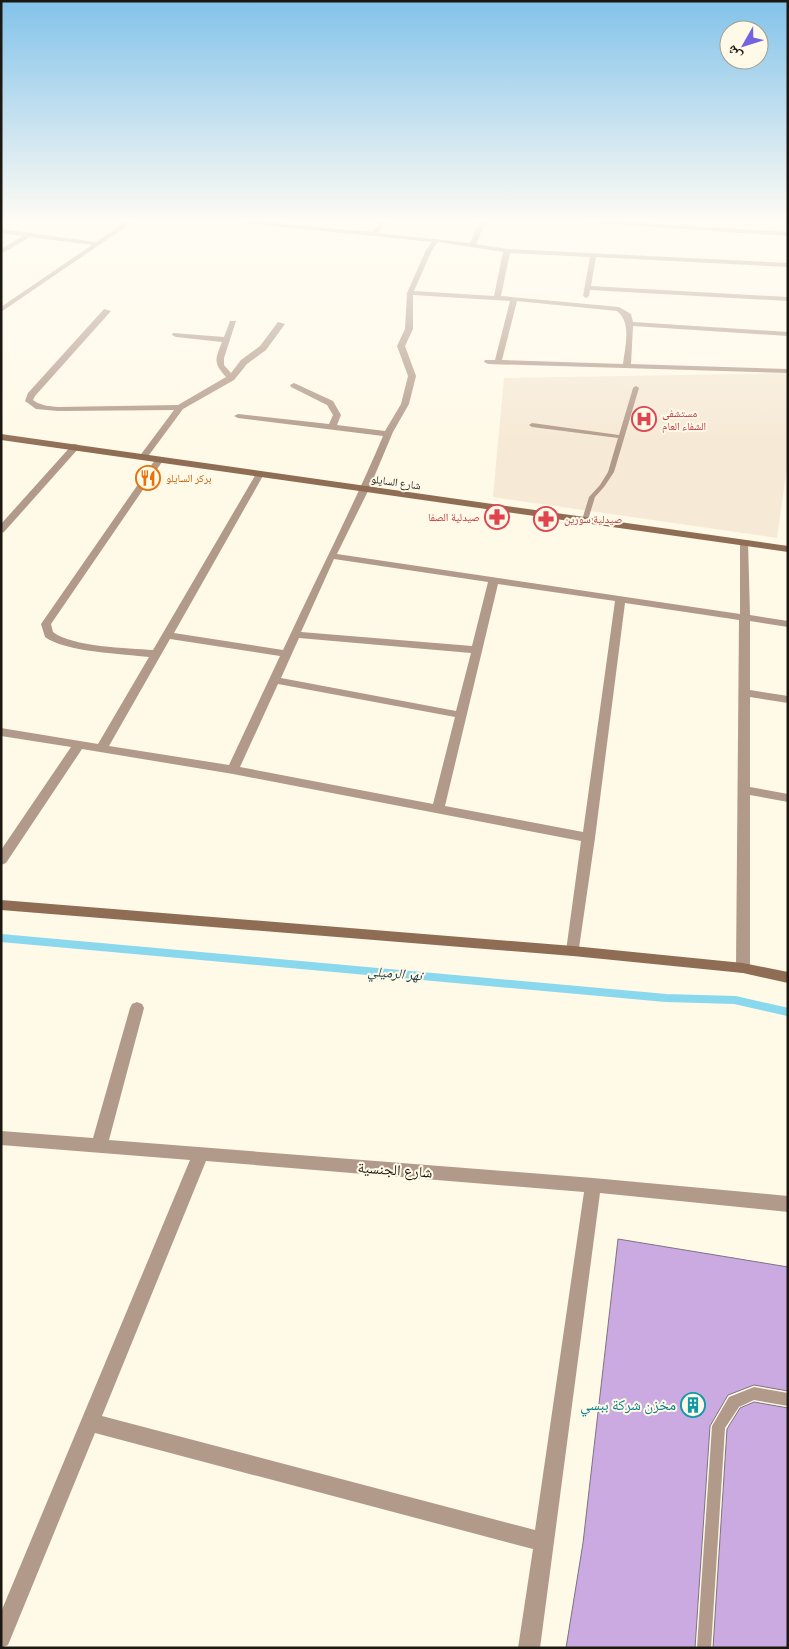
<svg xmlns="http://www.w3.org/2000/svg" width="789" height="1649" font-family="Georgia,'Noto Naskh Arabic',serif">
	<rect width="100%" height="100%" fill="#fff9e7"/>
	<polygon fill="#f6e9d5" points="788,373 788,460 777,538 493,497 504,378"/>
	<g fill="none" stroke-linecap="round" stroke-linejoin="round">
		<polyline stroke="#89d8ed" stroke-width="8" points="1,938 666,998 735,1000 788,1012"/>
	</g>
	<g fill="#caaae0" stroke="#7c7382">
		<polygon points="618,1239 788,1267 788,1391 754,1385 728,1395 710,1426 695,1648 566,1648 583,1543"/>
		<polygon points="754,1402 788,1408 788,1648 713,1648 727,1429 740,1408"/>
	</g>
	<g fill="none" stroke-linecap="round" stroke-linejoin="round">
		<g fill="#b29a8a" fill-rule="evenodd">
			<polygon points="636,386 639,388 614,472 604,487 595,497 588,520 587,521 583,521 582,520 589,497 600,485 608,472 618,438 532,427 529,425 532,423 619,435 633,388"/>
			<polygon points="754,1387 788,1393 788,1406 754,1400 739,1407 725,1428 711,1648 697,1648 712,1426 729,1397"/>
		</g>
		<g fill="#b29a8a" fill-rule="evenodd">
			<polygon points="129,219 137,219 1,312 1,307 92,245 30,237 1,254 1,249 23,236 1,233 1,229 96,242"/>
			<path d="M204,219H231L372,232L383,219H389L378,233L470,243L481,219H487L476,244L507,249L788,263V267L596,257L591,286L788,297V301L590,290L589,296L586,298L583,296L590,257L510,253L501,296L619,307L631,314L633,322L788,332V336L633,326L631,364L788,369V373L488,364L484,362L485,360H495L510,301L413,295V329L405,346L416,376L409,404L393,432L369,489L337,554L740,614V543L742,541H748L750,615L788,621V627L750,621V690L788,696V703L750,697V787L788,794V802L750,795V968L748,972L743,973L738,972L736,968L739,620L625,603L595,838L578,955L573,956L568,955L566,951L581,841L233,774L82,749L6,863L1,865V850L71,747L1,736V728L98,744L149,657C124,654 65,652 45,637L41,624L157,457L164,459L51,624L53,632C72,647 128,648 153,650L256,474L260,471L264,474L174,633L283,650C316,579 352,509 383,436L238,418L234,416L238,414L329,424L333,415L327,405L291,387L290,385L294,383L333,401L341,415L337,425L385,431L401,404L408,376L397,346L405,329L407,293L426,250L432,242ZM438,242L503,252L494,296L414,291L432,250ZM517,301L617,311C632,323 625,346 623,364L502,360ZM334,559L488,582L472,646L301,632ZM498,584L615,601L583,832L445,806ZM299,638L471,653L456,711L281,678ZM170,639L280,656L229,765L109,746ZM278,684L455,717L433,804L240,767Z"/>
			<polygon points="536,219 575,219 788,232 788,236"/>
			<path d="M104,309L111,311L35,396L33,400C41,406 49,406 58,407L178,405L226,377C213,362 215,360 222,342L176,337L172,335L173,333L224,337L230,321H236L224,358V365L231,373L241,360L260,346L278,322L285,324L266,350L247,364L234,380L183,409L146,459L143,460L139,457L174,410L58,411L36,409L25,401L28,393Z"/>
			<polygon points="75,444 78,445 78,449 4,532 1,533 1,524 72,445"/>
			<path d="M137,1002L142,1004L144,1008L109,1140L593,1178L788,1196V1212L600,1193L540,1648H518L533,1549L95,1433L8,1645L1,1648V1612L190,1160L1,1145V1131L93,1138L130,1008L132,1004ZM206,1161L584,1192L535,1530L102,1416Z"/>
		</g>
		<g fill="#8f6d55" fill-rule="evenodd">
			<polygon points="1,434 788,546 788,552 1,440"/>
			<polygon points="1,900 573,946 743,963 788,972 788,983 743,973 573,956 1,910"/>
		</g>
	</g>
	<linearGradient id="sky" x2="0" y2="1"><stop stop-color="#82c2ea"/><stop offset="0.49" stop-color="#fffcf4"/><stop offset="1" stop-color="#fffcf4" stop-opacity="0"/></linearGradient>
	<rect width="789" height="450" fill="url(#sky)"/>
	<defs>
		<symbol id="hospital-ring" viewBox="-11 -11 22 22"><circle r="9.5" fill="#fff9e7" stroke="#e0444e" stroke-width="1.5"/><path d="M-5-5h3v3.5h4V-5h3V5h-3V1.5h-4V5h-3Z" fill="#e0444e"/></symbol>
		<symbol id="restaurant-ring" viewBox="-11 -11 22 22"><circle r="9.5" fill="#fff9e7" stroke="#e8710a" stroke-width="1.5"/><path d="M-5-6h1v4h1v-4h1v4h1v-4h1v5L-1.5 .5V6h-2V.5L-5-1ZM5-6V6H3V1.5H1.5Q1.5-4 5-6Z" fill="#e8710a"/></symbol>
		<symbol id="pharmacy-ring" viewBox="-11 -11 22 22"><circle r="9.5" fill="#fff9e7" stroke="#e0444e" stroke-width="1.5"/><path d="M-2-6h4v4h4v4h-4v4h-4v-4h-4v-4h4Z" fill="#e0444e"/></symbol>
		<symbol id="building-ring" viewBox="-11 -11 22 22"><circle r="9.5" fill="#fff9e7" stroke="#0f9aa8" stroke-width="1.5"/><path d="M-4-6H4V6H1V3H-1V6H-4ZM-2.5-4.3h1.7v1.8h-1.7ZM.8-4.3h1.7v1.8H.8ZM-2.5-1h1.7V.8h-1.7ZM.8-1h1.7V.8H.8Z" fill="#0f9aa8"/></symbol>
	</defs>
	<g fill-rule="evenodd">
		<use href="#hospital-ring" x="630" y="405" width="28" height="28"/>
		<use href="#restaurant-ring" x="134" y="464" width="28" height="28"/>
		<use href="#pharmacy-ring" x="483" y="503" width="28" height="28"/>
		<use href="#pharmacy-ring" x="532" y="505" width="28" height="28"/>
		<use href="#building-ring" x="679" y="1391" width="28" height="28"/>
	</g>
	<g text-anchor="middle" stroke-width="4" stroke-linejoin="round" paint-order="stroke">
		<g font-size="11" fill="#be3a42" stroke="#fff9e7" text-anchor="start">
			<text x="662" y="417">مستشفى<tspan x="662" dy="13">الشفاء العام</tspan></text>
			<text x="480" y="521" text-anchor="end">صيدلية الصفا</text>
			<text x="564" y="523">صيدلية سورين</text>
		</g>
		<g font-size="11" fill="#c56008" stroke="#fff9e7" text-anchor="start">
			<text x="166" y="482">بركر السايلو</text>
		</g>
		<g font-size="11" fill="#1a1811" stroke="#fff9e7">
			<text transform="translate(396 482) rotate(8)" y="4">شارع السايلو</text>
		</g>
		<g font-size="14" font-style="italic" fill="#193e47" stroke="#fff9e7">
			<text transform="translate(395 973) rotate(5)" y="5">نهر الرميلي</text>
		</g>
		<g font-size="15" fill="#1a1811" stroke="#fff9e7">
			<text transform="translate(395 1170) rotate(4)" y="5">شارع الجنسية</text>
		</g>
		<g font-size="15" fill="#0d838f" stroke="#fff9e7" text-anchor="end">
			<text x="676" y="1410">مخزن شركة ببسي</text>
		</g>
	</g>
	<rect width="789" height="1649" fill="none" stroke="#1a1811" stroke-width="5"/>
	<g transform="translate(744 45) rotate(231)"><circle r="24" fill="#fff9e7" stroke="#a39f91"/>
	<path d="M0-4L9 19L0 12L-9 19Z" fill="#7363de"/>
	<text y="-8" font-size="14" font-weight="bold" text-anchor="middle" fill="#1a1811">ش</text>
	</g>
</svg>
